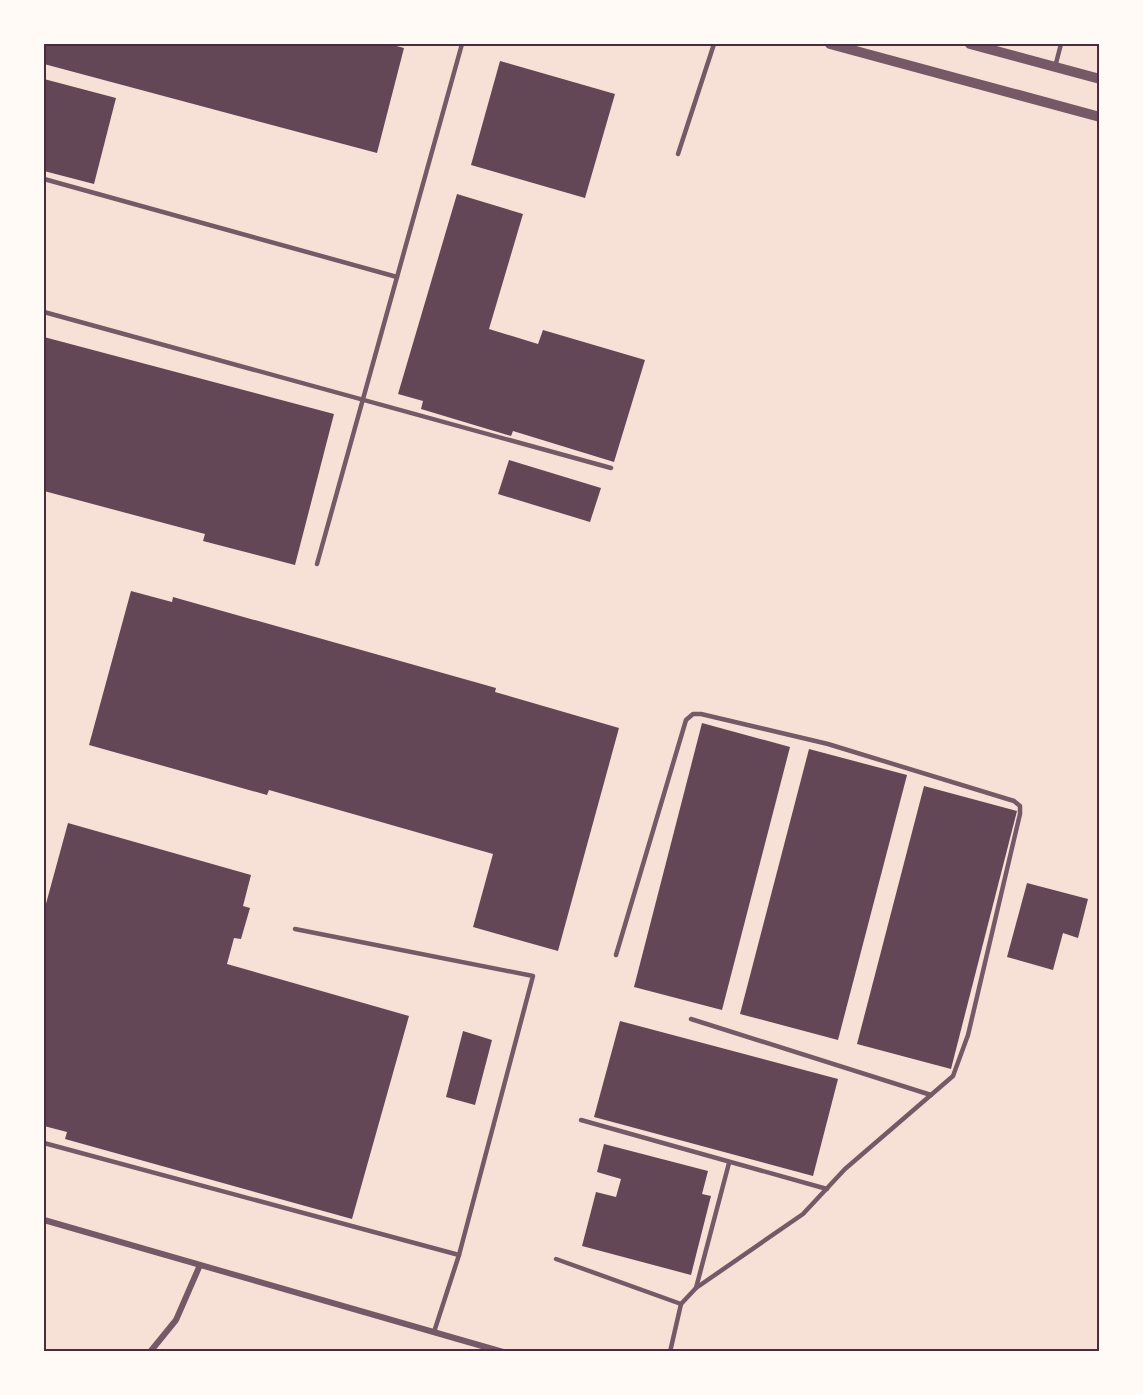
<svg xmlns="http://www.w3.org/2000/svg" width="1143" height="1395" font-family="'Open Sans',sans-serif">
	<rect width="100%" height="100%" fill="#f7e1d7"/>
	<g fill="#644757">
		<polygon points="44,44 389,44 404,48 377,153 44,64"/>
		<polygon points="500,61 615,94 585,198 471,165"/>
		<polygon points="44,79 116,98 94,184 44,171"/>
		<polygon points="457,194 523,214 489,329 538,344 543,330 645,360 614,462 513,431 511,436 421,409 423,401 398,394"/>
		<polygon points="44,337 334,414 295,565 203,541 205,534 44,491"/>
		<polygon points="509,460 601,488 590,522 498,494"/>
		<polygon points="131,591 172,602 173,597 496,688 495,692 619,728 558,951 473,927 493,854 269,790 267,795 89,745"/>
		<polygon points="702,723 790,747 722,1010 634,987"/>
		<polygon points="809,749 907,775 838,1040 740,1014"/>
		<polygon points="924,786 1017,811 951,1069 857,1044"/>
		<polygon points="68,823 251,875 243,906 250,908 241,939 234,938 227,964 409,1016 352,1219 65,1139 67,1132 44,1126 44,911"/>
		<polygon points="1027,883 1088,899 1078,938 1063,933 1053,970 1007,957"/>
		<polygon points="620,1021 838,1079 813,1176 594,1117"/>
		<polygon points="463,1031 492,1040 475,1105 446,1097"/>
		<polygon points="604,1144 708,1171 702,1194 711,1196 691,1275 582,1246 596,1192 616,1197 621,1179 597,1172"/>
	</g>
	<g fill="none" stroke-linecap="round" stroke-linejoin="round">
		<g stroke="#755966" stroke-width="4.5">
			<polyline points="1055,67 1061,44"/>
			<polyline points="678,154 714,44"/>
			<polyline points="44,179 397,277"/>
			<polyline points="44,312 611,468"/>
			<polyline points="317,564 462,44"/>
			<polyline points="295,929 533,976 459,1255 434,1332"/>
			<polyline points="616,955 686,720 693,714 701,714 828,744 1014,801 1020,806 1020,814 968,1035 953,1076 845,1169 803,1214 696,1288 681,1304 670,1352"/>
			<polyline points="691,1019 931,1095"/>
			<polyline points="581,1120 827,1189"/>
			<polyline points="44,1143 459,1255"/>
			<polyline points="556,1259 681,1304"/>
			<polyline points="696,1288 729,1163"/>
		</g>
		<g stroke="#755966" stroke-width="6">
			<polyline points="44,1220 503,1352"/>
			<polyline points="150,1352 176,1320 200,1265"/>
		</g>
		<g stroke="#755966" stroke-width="10">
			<polyline points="830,44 1100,117"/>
			<polyline points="970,44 1100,79"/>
		</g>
	</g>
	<rect width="1143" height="1395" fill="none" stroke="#fffaf5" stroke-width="90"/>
	<rect x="45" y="45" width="1053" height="1305" fill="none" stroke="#4a2c40" stroke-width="2"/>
</svg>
